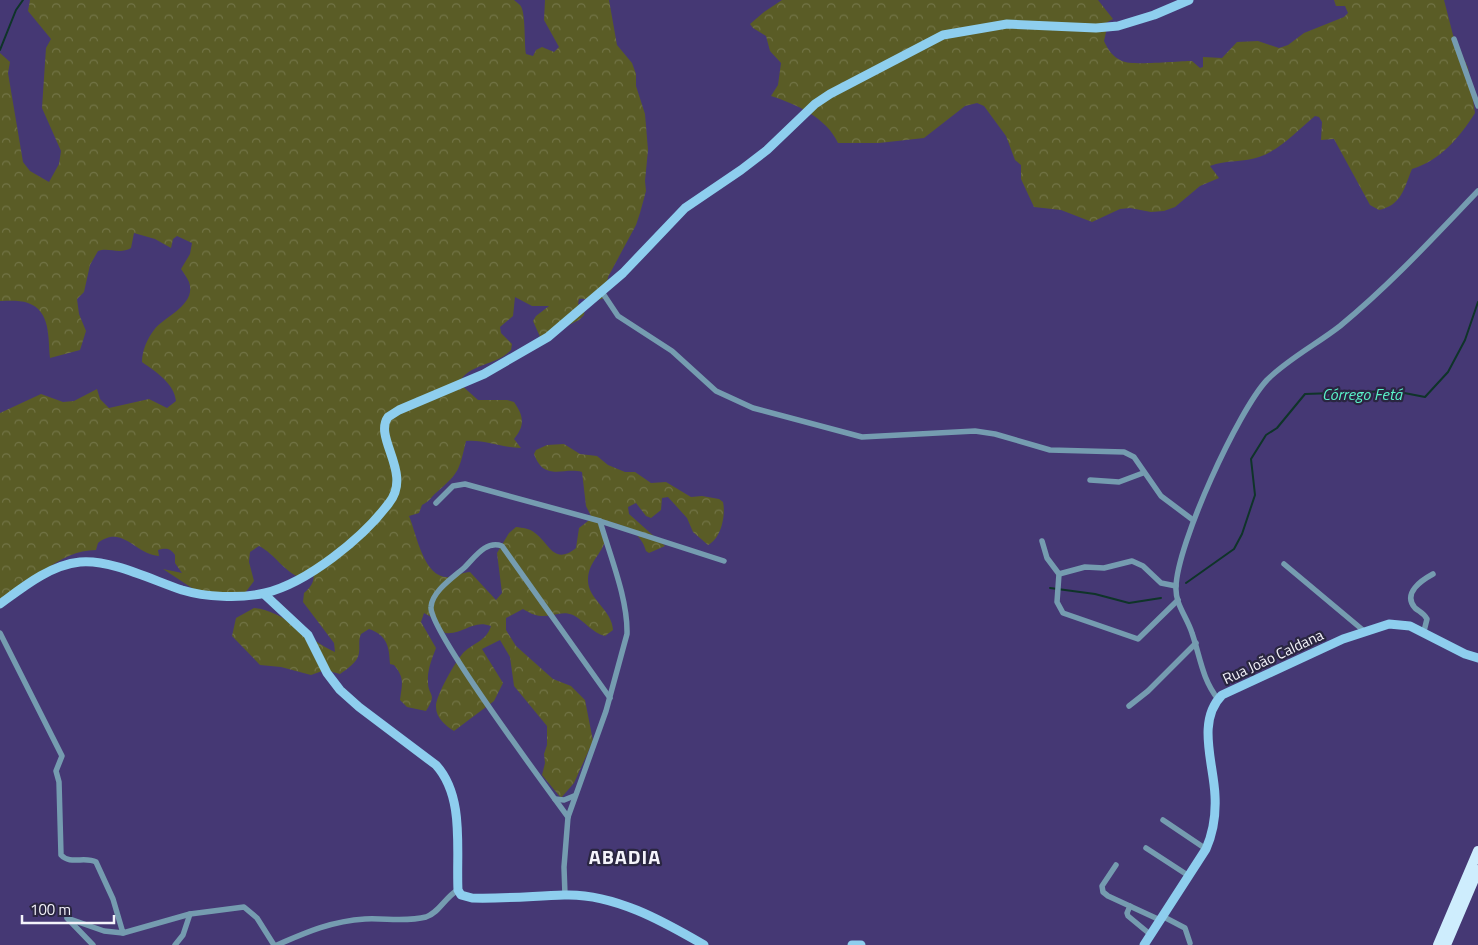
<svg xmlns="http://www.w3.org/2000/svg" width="1478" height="945" font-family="'Titillium Web',sans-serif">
	<defs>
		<pattern id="forest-crowns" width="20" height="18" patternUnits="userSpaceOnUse" patternTransform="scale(1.25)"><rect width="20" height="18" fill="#5a5c26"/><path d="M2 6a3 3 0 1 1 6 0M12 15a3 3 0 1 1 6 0" fill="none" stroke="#727446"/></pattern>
	</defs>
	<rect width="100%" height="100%" fill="#453874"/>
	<g fill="url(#forest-crowns)">
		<path d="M30,0H514C516,2 518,3 520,5C526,11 524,43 526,54L533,56L536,50L542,47L554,52L559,47L544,20L545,0H609L617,45L632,63L636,74V86L645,114L648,150L645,181L646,191L640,213L636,225L608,277L604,298C597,302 587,298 579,299L578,304L585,308L584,315L579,320L541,339L533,321L536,316L549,306H532L515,297L513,316L500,327L501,333L512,344L511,350C497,366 469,363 459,383L478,400H507L514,402C524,416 525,426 514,439L521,448C502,448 484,439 466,441C459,470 460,472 437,492C431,497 430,501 422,505L419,513L409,516C417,535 424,581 451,577C458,576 463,572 470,572L496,600L502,593L497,553L509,533L516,527C523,528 529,528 535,533C549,543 554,566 576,548L579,528L588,521L593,520L586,506L582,472C563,467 544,482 534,454L536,450L547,445L564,444L580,454L597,456L608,465L625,472H635L651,483L666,482L691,497L702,496L719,499L723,502C726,515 721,539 708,545L693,532L687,518L668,497L662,498L661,510L651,518L646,516L636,503L628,507L629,514L665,546L649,553L646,551C641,531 620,522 601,521C615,550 589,554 588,579C587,599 612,609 613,630L605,636C592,633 585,621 573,615C562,610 552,617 541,616C535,616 528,612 523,609L506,618V630L516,646L553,679L571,686L585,700L593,741L574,783L561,798L542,775L545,763L544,754L547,745V726L514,686L510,657L500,640L482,649L503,683L494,701L454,731C446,726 436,718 436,707C435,697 456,660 464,652C474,643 487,640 491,626C472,619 464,635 445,633L433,618L424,613L421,622L436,648C432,659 427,670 428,682C428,697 438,692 426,711L407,707L400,700C402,684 405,678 394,665L390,664C389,647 388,636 369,629L361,634C358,641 360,646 359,653C358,662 347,669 340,674L325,670L311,675L281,667L260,665L232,636L236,618L254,608C286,611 307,640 335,652L334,643L303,602L304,593C312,586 315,581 313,570L301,578C283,571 275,554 259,546L250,552L249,562L254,581L245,593L198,592L163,569L182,573L175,563V555C170,548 166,548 158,550L159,556C135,555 123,524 98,543L96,550C59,550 28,585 0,606V413L41,394L63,402L74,401L97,389L100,399L109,408L149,399L167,408L176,401C174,383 156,372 142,362C142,351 147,339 154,330C165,316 197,305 189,282C187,278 184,273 181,269L190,254L192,243L177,236L173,239L171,248L155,239L134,233L131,248C119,255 109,247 98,251L90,265L84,292L77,299L79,314L86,331L80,350L50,358C48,338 51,311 28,303C20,300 8,301 0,301V53L10,62L8,73L23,162L30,171L49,182L59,164L61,151L42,108L46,48L51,39L28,11Z"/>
		<path d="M782,0H1098L1113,19L1104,24L1107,28L1104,41C1108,50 1113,57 1122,61C1132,66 1177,61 1192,61L1200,68L1203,67V57L1222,58L1237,42L1258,41L1279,48L1288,45L1304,33L1344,17L1348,13L1345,6H1336L1334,0H1444L1453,35L1468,68L1475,113C1459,138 1441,160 1412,169C1404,188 1402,205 1379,210L1370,205L1334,139L1321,140L1322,122L1319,117L1315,116C1298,130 1280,150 1259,157C1246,162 1225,160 1210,166L1219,178L1200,186L1175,207L1164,211L1151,212L1130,208L1120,209L1092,222L1061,210L1034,207L1021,179V165L1015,160L1006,136L984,106L977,103L965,106L924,138L879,143H838C827,118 796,104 771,96L778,85L781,63L770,51L766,36L753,28L750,24L764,12Z"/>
	</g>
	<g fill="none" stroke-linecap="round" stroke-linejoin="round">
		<g stroke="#0f3429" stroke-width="2">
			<polyline points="0,50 16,10 23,0"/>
			<polyline points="1186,583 1234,549 1242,534 1255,495 1251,459 1266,435 1277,428 1305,394 1394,391 1425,397 1448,372 1465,340 1478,302"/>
			<polyline points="1050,588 1095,594 1129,603 1161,598"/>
		</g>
		<g stroke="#759cb0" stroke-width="5.5">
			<polyline points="1454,39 1478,106"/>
			<polyline points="602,292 618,316 672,351 716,391 753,408 862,437 975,431 995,434 1050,450 1124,452 1134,457 1161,496 1193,520"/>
			<polyline points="1090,480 1119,482 1143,473"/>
			<polyline points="436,503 453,486 465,484 600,521 724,561"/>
			<polyline points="1042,541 1047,558 1059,574 1057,602 1063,613 1138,639 1178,600"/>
			<polyline points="1284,564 1364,631"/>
			<polyline points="1059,574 1085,567 1104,568 1132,561 1143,566 1161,583 1176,586"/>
			<path d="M1424,631L1427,619C1424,613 1420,612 1415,608C1402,593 1422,580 1433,574"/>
			<path d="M0,633L62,756L56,771L59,782L61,855C70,865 85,856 96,862L113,899L123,933L190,914L244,907L257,918L274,945"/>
			<path d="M1218,699C1202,679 1200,656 1192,633C1187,617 1175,604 1176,587C1177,544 1238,411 1267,380C1288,359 1317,344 1340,326C1390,285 1434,237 1478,191"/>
			<polyline points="1129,706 1148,691 1196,643"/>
			<polyline points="555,799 564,800 574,796"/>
			<path d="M568,817C547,788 429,630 431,607C432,591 454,577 465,567C475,557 486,540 502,546L610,698"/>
			<polyline points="1163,820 1206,849"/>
			<polyline points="1146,848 1189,876"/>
			<polyline points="1116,865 1102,886 1103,892 1108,896 1160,920"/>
			<path d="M565,895L564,867L568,817L606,711L627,634C628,599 610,556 600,521"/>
			<polyline points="1130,906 1127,913 1128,916 1151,935"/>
			<polyline points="1162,916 1185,928 1190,943"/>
			<polyline points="93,945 67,918 104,931 123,933"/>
			<polyline points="175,945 183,935 190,914"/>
			<path d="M277,945C307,932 332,921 365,919C385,918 407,922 426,917C440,912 445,897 458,890"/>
		</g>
		<g stroke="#8eceee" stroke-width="9">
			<path d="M264,594L308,635L327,673L340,690L359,707L436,765C465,797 456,850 458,890L461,895L472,898C503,899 533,896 564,895C613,893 663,921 704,945"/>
			<path d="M0,604C23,587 50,565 80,562C110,559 152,580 182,590C205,597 240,599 265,593C307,583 363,538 389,503C413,473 373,438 388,417L399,410L484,374L548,337L623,273L685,208L741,170L767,150L815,104L830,94L943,35L1007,24L1096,28L1118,26L1154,15L1189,0"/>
			<polyline points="852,945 861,945"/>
			<path d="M1144,945L1206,849C1213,833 1216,815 1215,796C1214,764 1196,721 1222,695L1343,639L1389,624L1410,626L1465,654L1478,658"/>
		</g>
		<g stroke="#ceedfd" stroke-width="10">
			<polyline points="1438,945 1478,851"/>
			<polyline points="1446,945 1478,870"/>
		</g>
	</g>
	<g text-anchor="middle" stroke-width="4.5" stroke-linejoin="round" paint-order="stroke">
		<g font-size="15" fill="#f4f3fa" stroke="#2a2641">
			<text transform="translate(1273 657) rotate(-25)" y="5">Rua João Caldana</text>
		</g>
		<g font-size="16" font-style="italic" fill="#5af6ca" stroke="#2a2641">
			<text x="1362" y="400">Córrego Fetá</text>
		</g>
		<g font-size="20" font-weight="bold" letter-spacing="1" fill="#f4f3fa" stroke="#2a2641">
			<text x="625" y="864">ABADIA</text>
		</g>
	</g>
	<path d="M22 915v8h92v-8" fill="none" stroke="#f4f3fa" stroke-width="2.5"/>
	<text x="30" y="915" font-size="15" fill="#f4f3fa" stroke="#2a2641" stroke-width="4" paint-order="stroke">100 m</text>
</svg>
